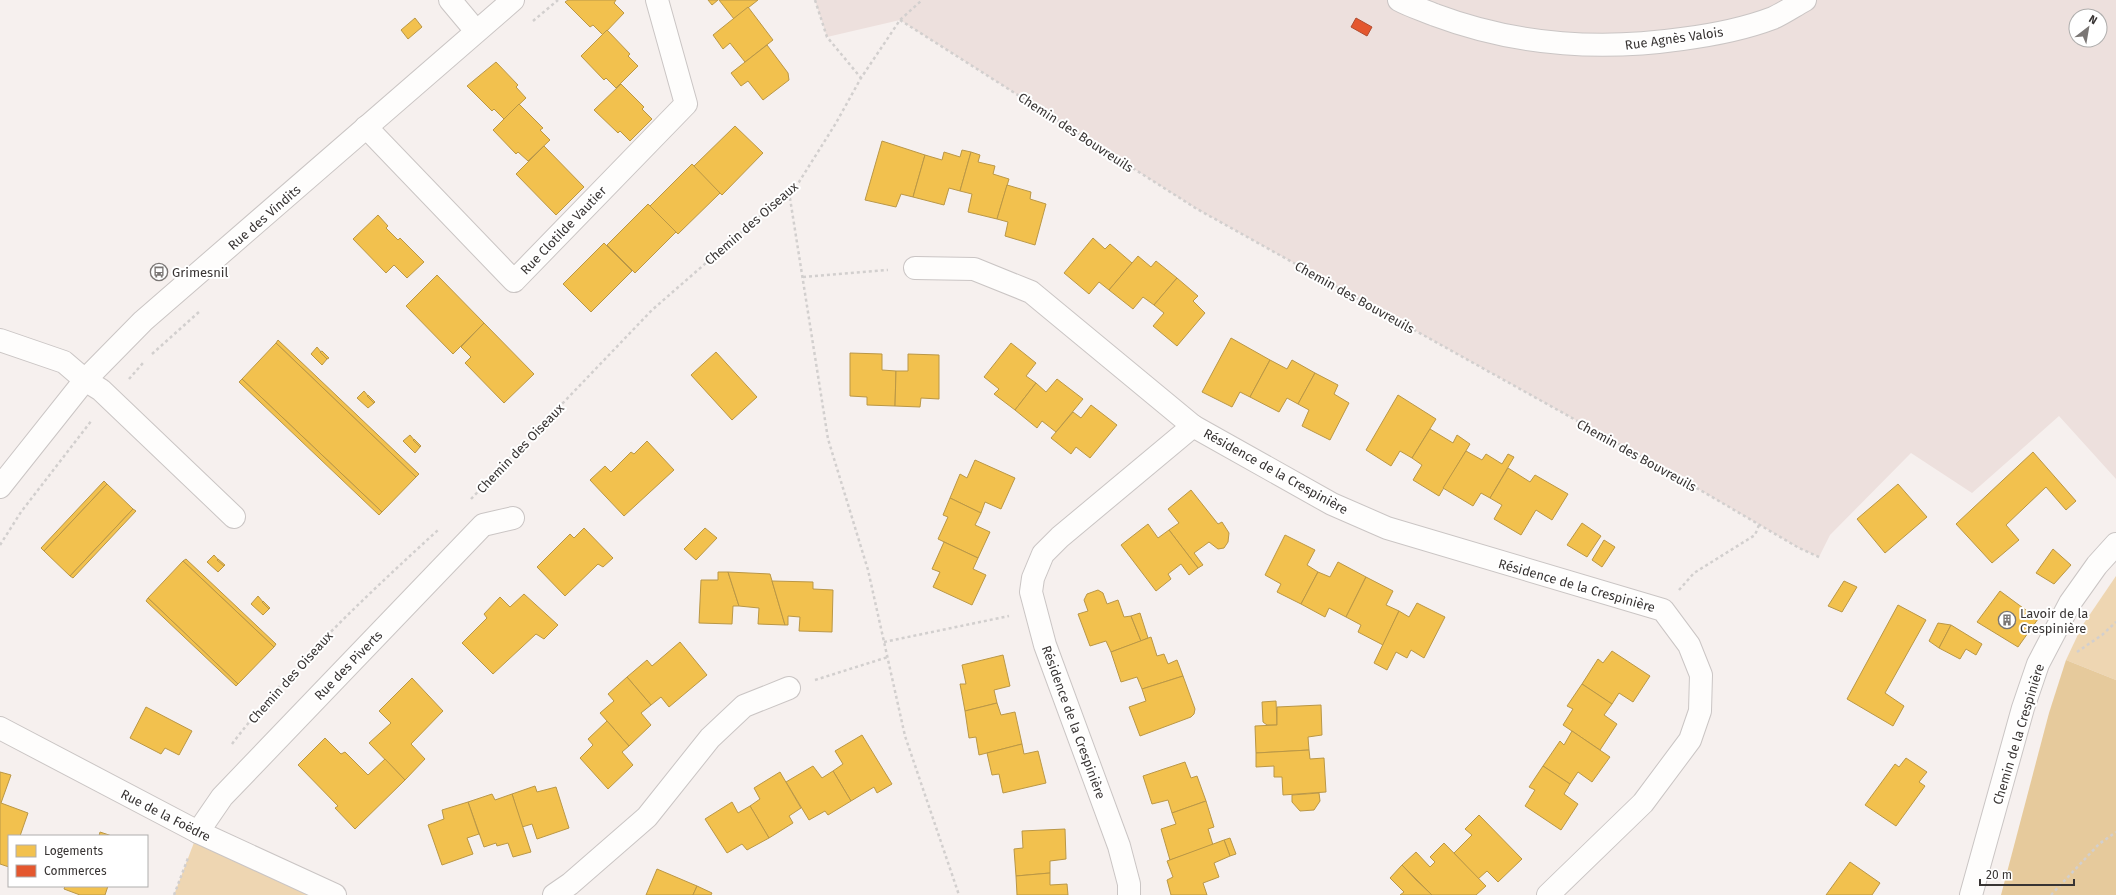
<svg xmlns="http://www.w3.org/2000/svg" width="2116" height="895" font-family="'Fira Sans',sans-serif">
	<rect width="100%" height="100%" fill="#f6f0ee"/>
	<path fill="#ede0dd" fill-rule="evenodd" d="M815,0H2116V479L2059,416L1972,493L1911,453L1830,535L1819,557L1799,548L1678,477L1197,209L900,20L827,37ZM2076,16H2100V40H2076Z"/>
	<g fill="#eed6b2">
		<polygon points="2116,576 2116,680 2066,660 2082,626"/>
		<polygon points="198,832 335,895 174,895"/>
	</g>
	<polygon fill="#e6ca9c" points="2066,660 2116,680 2116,895 2001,895 2049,713"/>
	<g fill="#f2c14e" stroke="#ba9746">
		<polygon points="568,0 616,0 614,3 624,13 603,35 593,25 590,27 565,2"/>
		<polygon points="708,0 718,0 712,5"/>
		<polygon points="719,0 758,0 734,19"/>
		<polygon points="748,7 773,40 745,62 730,43 723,49 713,35"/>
		<polygon points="415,18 422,27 408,39 401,30"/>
		<polygon points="607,30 630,54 628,56 638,66 616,88 606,78 604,80 581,56"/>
		<polygon points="767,45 788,73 789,80 763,100 748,81 741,86 731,73"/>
		<polygon points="496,62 518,85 516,87 526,98 504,119 494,109 492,111 467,86"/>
		<polygon points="621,84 644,107 642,109 652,119 630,141 620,131 618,133 594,110"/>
		<polygon points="519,104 543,128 540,130 550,140 528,161 518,152 516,154 493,130"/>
		<polygon points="735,126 763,153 722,195 693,167"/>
		<polygon points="882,141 925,155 913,197 901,194 896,207 865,200"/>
		<polygon points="544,146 584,187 556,215 516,174"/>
		<polygon points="962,150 971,152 960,191 949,188 944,205 913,197 925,155 942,160 944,152 960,157"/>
		<polygon points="971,152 980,155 978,162 995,166 993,174 1009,179 997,219 968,212 972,194 960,191"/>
		<polygon points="692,164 720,193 678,234 650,206"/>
		<polygon points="1007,185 1031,192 1030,199 1046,204 1035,245 1005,236 1008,222 997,219"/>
		<polygon points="648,204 676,232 635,273 607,245"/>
		<polygon points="378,215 388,226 386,228 398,240 400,238 424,262 407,278 394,265 386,273 353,239"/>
		<polygon points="1093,238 1105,249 1110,244 1132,263 1109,290 1099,282 1089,294 1064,273"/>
		<polygon points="604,243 632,271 591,312 563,284"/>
		<polygon points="1138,256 1151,267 1156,261 1177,278 1154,305 1143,297 1133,309 1109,290"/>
		<polygon points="437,275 484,323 453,354 406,306"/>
		<polygon points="1177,278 1198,296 1193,301 1205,313 1177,346 1153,326 1164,313 1154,305"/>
		<polygon points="484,323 534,374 504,403 465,363 471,357 461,347"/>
		<polygon points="1231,338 1270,360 1250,397 1240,392 1232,407 1202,392"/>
		<polygon points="278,340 419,474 416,477 276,343"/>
		<polygon points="276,343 416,477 382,512 242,379"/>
		<polygon points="1011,343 1036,363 1026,376 1036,383 1015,410 994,394 999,389 984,377"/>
		<polygon points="317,347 327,359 322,365 311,354"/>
		<polygon points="322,351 329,358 327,359 320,352"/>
		<polygon points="716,352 757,397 732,420 691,375"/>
		<polygon points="850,353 882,354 882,370 896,371 895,406 867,405 867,397 850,396"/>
		<polygon points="908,354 939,355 939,399 921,398 920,407 895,406 896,371 908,371"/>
		<polygon points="1270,360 1287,369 1292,360 1315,373 1298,404 1287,398 1279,412 1250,397"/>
		<polygon points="1315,373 1338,385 1334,394 1349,403 1330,440 1302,426 1309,410 1298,404"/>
		<polygon points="242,379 382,512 379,515 239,382"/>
		<polygon points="1057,379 1083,399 1056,432 1042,421 1037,428 1015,410 1036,383 1046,392"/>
		<polygon points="364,391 374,403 368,408 357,398"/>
		<polygon points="368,395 375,402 374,403 367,396"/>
		<polygon points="1398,395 1436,419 1412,458 1400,451 1391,466 1366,450"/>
		<polygon points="1091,405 1117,425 1090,458 1076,447 1071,454 1051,438 1073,412 1081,418"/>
		<polygon points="1430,429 1453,443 1457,435 1470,444 1439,496 1413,480 1422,465 1412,458"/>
		<polygon points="410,435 420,447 415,453 403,441"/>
		<polygon points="414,439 421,446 420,447 413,440"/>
		<polygon points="647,441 674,470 624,516 590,480 605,466 611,472 631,452 634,454"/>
		<polygon points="1466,451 1482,460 1486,454 1502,464 1508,454 1514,457 1490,498 1481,493 1473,506 1443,488"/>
		<polygon points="2033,452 2076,501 2066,510 2046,487 2006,525 2019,540 1992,563 1956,524"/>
		<polygon points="975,460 1015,478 1001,509 985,502 981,513 950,498 960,474 967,478"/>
		<polygon points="1508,468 1530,482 1535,475 1568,494 1552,520 1536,510 1521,535 1494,519 1502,505 1490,498"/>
		<polygon points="104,481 107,484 44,551 41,548"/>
		<polygon points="107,484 133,509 70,576 44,551"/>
		<polygon points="1898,484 1927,517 1885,553 1857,519"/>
		<polygon points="1191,490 1218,524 1222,522 1229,533 1228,542 1224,548 1218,549 1209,542 1194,553 1203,565 1198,568 1169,530 1179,523 1168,509"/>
		<polygon points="950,498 981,513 975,525 990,532 978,558 938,539 948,517 943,515"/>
		<polygon points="133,509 136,511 73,578 70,576"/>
		<polygon points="1582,523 1601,536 1587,557 1567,545"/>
		<polygon points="1148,524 1158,538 1169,530 1198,568 1189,575 1181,564 1168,574 1171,579 1156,591 1121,545"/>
		<polygon points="584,528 613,558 603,567 598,564 565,596 537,567 570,534 574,538"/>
		<polygon points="705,528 717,538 696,560 684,549"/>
		<polygon points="1285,535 1315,550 1307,565 1318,572 1301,604 1277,592 1281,584 1265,575"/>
		<polygon points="1604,540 1615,547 1602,567 1592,560"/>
		<polygon points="944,542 978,558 973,569 986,575 972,605 933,587 940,572 932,569"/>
		<polygon points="2053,549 2071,565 2054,584 2036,573"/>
		<polygon points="214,555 224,566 218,572 207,562"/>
		<polygon points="186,559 276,644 274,647 183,561"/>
		<polygon points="218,559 225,565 224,566 217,560"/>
		<polygon points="183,561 274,647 238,684 148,598"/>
		<polygon points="1338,562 1366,577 1346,617 1329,608 1325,617 1301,604 1318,572 1330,577"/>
		<polygon points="718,572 728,572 739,606 733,606 732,624 699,623 701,580 718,580"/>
		<polygon points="728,572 770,574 785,625 758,624 759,608 739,606"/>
		<polygon points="1366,577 1393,591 1386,605 1399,611 1383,645 1358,632 1361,625 1346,617"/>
		<polygon points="772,581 813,582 813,589 833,590 832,632 799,631 800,617 788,616 788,625 785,625"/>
		<polygon points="1844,581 1857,587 1842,612 1828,606"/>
		<polygon points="1098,590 1103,593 1107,604 1118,600 1124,617 1131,616 1141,641 1111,652 1106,641 1090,646 1078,614 1088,611 1084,600 1087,594"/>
		<polygon points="2000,591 2038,619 2018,647 1977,622"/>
		<polygon points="524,594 558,625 544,639 536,634 493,674 462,643 487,618 484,614 500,597 510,607"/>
		<polygon points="258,596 269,609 263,615 251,604"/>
		<polygon points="148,598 238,684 236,686 146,601"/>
		<polygon points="263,601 270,608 269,609 262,602"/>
		<polygon points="1417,603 1445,617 1424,658 1411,650 1407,658 1396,652 1387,670 1374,663 1399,611 1409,617"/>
		<polygon points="1898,605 1926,620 1885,693 1904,706 1893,726 1847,699"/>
		<polygon points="1140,613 1148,638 1141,641 1131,616"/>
		<polygon points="1938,623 1951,625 1939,648 1929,641"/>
		<polygon points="1951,625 1982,644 1976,655 1966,649 1960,659 1939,648"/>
		<polygon points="1151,637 1157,656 1164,654 1168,664 1177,660 1183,676 1142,689 1137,677 1121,682 1111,652"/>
		<polygon points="680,642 707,675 669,707 661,697 651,705 627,677 647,660 652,666"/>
		<polygon points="1612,651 1650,676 1633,702 1619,693 1612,704 1582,684 1598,659 1603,663"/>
		<polygon points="1003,655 1010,686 994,690 997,703 965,711 960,684 966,684 962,665"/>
		<polygon points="1183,676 1195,709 1194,714 1191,717 1140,736 1129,707 1146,701 1142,689"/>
		<polygon points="627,677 651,705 641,713 651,725 629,746 600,713 614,701 608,694"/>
		<polygon points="412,678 443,711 411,744 425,759 405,780 369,743 391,723 379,711"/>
		<polygon points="1582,684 1612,704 1604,715 1617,724 1600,750 1563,725 1573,709 1567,706"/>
		<polygon points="1276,701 1277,725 1267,725 1263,722 1262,702"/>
		<polygon points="997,703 1001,715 1015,712 1022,744 979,755 976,737 969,738 965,711"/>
		<polygon points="1321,705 1322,735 1308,737 1309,750 1256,753 1255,726 1277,725 1277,707"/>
		<polygon points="146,707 192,731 179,755 165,748 161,754 130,738"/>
		<polygon points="607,721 629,746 622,752 633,765 608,789 580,758 593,745 588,739"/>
		<polygon points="1572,731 1610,757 1592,782 1578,772 1570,784 1543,766 1560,741 1564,745"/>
		<polygon points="862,735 892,784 877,793 874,787 851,801 833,771 843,764 835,751"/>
		<polygon points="325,738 341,754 345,752 368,775 385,759 405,780 355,829 335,808 338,806 298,765"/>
		<polygon points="1022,744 1024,754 1038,751 1046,783 1003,793 999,774 992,775 987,753"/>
		<polygon points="1309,750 1310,759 1324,758 1326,792 1283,795 1282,777 1274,777 1274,766 1256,767 1256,753"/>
		<polygon points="1906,758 1927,772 1919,782 1925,786 1896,826 1865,805 1895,764 1899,767"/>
		<polygon points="1185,762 1191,778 1197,776 1206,801 1172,813 1168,800 1152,804 1143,776"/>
		<polygon points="813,766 822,778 833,771 851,801 828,815 825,811 809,820 786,782"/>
		<polygon points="1543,766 1570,784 1564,794 1578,804 1561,830 1525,806 1535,790 1529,787"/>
		<polygon points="0,772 11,775 1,803 28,813 20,836 9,836 9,867 0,864"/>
		<polygon points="780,772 801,808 789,816 793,823 769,838 750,806 760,799 754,788"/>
		<polygon points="535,786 537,792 556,787 569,828 537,839 532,824 522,827 512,794"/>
		<polygon points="1319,793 1320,801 1314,810 1300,811 1292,802 1292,795"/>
		<polygon points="492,794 495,800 512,794 531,852 513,857 508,843 497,846 496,843 484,847 468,802"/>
		<polygon points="1206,801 1214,827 1208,829 1213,845 1170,860 1161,829 1176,824 1172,813"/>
		<polygon points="468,802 479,834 467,838 473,854 442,865 428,825 444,819 442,810"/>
		<polygon points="732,802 738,813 750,806 769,838 747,850 742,844 727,853 705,819"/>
		<polygon points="1479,815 1522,859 1498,882 1487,871 1478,879 1454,853 1472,835 1465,829"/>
		<polygon points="1065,829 1066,859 1050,861 1050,873 1016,876 1014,849 1023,848 1022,831"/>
		<polygon points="100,832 112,836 99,836"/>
		<polygon points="1230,838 1236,854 1230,856 1224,840"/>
		<polygon points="1224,840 1230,856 1214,863 1219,877 1203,883 1207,895 1171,895 1167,880 1173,877 1167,861"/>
		<polygon points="1444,843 1486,886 1476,895 1432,895 1402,865 1416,852 1430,867 1435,862 1430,857"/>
		<polygon points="1850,862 1880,883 1872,895 1826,895"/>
		<polygon points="1402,865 1416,880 1432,895 1400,895 1404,892 1390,878"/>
		<polygon points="657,869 697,886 693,895 646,895"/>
		<polygon points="1050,873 1050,885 1067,884 1068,895 1017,895 1016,876"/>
		<polygon points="65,886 108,886 105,895 80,895 64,889"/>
		<polygon points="697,886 712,893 711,895 693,895"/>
	</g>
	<polygon fill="#e4572e" stroke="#b04c30" points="1356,18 1372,27 1367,36 1351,27"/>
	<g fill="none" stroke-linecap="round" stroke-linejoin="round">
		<defs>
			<g id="minor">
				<polyline points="450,0 476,31"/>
				<path d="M1399,0C1410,6 1423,10 1435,15C1515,45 1598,51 1682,39C1713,35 1744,29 1773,18C1784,13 1794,6 1805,0"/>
				<polyline points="366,127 514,281 686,104 657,0"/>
				<polyline points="915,268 974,269 1031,292 1193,426 1332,504 1387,528 1663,610 1689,645 1701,675 1700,711 1690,740 1643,803 1548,895"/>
				<polyline points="0,340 64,362 85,380 101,390 234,517"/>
				<polyline points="0,487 85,380 143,321 513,0"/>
				<polyline points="0,728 198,832 335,895"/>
				<polyline points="198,832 222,797 483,525 513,518"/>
				<polyline points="554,895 570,884 647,817 710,738 744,706 789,688"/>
				<polyline points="1129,895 1129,884 1119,846 1045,645 1031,592 1033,578 1043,554 1060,537 1193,426"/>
				<polyline points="1971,895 2023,708 2038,664 2070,603 2097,565 2116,544"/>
			</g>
		</defs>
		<use href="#minor" stroke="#cac5c4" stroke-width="24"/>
		<g stroke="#d2cfce" stroke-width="2.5" stroke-dasharray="3 3" stroke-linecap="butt">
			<polyline points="815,0 827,37 861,78"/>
			<polyline points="900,20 1197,209 1678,477 1799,548 1819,557"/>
			<polyline points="533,21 558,0"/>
			<polyline points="789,192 828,439 868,570 905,736 959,895"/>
			<polyline points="803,277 888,270"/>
			<polyline points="152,354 200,311"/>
			<polyline points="129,379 143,363"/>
			<polyline points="471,499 652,310 799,182 836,123 861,78 900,20 922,0"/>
			<polyline points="0,545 21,512 92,420"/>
			<polyline points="1679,590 1694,573 1755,535 1759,525"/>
			<polyline points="884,642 1009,616"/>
			<polyline points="2077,652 2102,635 2116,622"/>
			<polyline points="815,680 888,657"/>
			<path d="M232,744C292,665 365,597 438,530"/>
			<polyline points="174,895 188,858"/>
			<polyline points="2051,895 2099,844 2116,832"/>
		</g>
		<use href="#minor" stroke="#fefdfc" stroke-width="22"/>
	</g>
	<defs>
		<symbol id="bus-ring" viewBox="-11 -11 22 22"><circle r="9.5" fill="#fff" stroke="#7a7674" stroke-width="1.5"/><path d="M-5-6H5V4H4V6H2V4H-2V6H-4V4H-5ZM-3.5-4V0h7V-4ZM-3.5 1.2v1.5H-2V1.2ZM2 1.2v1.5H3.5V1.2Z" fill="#7a7674"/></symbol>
		<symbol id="building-ring" viewBox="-11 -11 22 22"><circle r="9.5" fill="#fff" stroke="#7a7674" stroke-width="1.5"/><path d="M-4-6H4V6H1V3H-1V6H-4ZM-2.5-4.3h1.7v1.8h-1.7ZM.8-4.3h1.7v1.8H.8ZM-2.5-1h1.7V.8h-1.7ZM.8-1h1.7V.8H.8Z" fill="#7a7674"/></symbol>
	</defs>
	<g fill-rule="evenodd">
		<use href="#bus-ring" x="149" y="262" width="20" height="20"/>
		<use href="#building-ring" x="1997" y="610" width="20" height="20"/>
	</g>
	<g text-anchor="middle" stroke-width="4" stroke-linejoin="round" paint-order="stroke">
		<g font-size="13" fill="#383433" stroke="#fff">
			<text transform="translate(1674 38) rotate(-8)" y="5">Rue Agnès Valois</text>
			<text transform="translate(1076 132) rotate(33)" y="5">Chemin des Bouvreuils</text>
			<text transform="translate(264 217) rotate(-41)" y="5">Rue des Vindits</text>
			<text transform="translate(751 223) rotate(-41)" y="5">Chemin des Oiseaux</text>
			<text transform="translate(563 230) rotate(-46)" y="5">Rue Clotilde Vautier</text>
			<text transform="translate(1355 297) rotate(29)" y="5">Chemin des Bouvreuils</text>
			<text transform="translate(520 448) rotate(-46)" y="5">Chemin des Oiseaux</text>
			<text transform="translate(1637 455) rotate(29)" y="5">Chemin des Bouvreuils</text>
			<text transform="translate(1276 471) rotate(29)" y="5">Résidence de la Crespinière</text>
			<text transform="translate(1577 585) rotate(16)" y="5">Résidence de la Crespinière</text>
			<text transform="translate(348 665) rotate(-46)" y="5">Rue des Piverts</text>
			<text transform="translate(290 677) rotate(-48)" y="5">Chemin des Oiseaux</text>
			<text transform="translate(1074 722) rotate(70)" y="5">Résidence de la Crespinière</text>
			<text transform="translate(2018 734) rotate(-73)" y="5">Chemin de la Crespinière</text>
			<text transform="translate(166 815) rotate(27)" y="5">Rue de la Foëdre</text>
		</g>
		<g font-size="13" fill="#383433" stroke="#fff" text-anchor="start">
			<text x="172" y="277">Grimesnil</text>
			<text x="2020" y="618">Lavoir de la<tspan x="2020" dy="15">Crespinière</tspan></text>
		</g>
	</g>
	<rect x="8" y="835" width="140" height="52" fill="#ffffff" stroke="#afaead"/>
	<rect x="16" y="845" width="20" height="12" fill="#f2c14e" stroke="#afaead"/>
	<text x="44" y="855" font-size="12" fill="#383433">Logements</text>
	<rect x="16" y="865" width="20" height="12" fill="#e4572e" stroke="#afaead"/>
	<text x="44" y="875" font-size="12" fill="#383433">Commerces</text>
	<g transform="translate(2088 28) rotate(31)"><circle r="19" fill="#ffffff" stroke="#afaead"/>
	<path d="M0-3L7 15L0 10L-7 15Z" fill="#7a7674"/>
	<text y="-6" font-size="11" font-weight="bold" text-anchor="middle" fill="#383433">N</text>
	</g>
	<path d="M1980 879v6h94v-6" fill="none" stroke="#383433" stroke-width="2"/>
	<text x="1986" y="879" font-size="12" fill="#383433" stroke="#ffffff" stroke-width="3" paint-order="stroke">20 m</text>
</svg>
